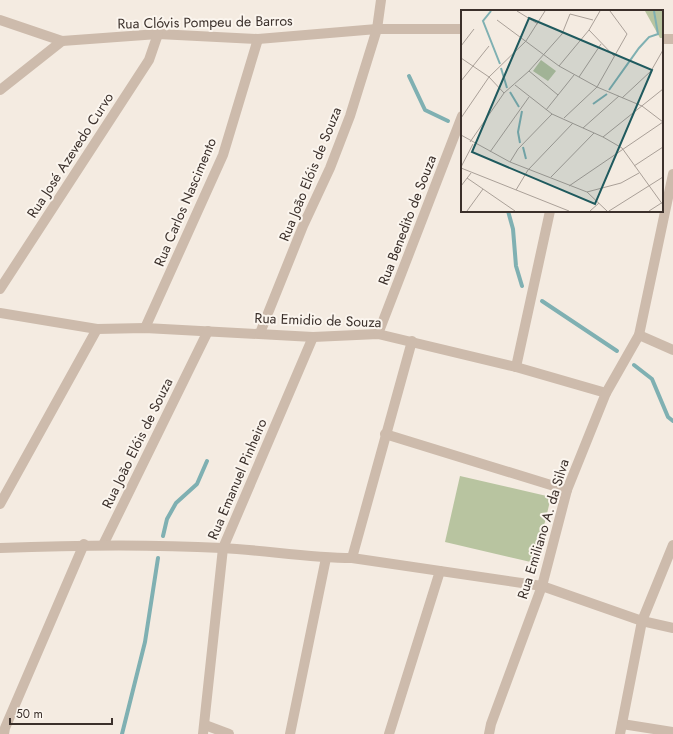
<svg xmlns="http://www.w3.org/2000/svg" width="673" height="734" font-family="Jost,sans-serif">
	<rect width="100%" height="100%" fill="#f4ebe1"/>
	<polygon fill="#b8c4a0" points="460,476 551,497 535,563 445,542"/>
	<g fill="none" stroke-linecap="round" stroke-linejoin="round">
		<g stroke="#7fb0b2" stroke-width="4">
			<polyline points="409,76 425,110 448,121"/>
			<polyline points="508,211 513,229 516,266 522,286"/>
			<polyline points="542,301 617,351"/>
			<polyline points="634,365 652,379 668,417 673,421"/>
			<polyline points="163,536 167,519 176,503 197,484 207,461"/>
			<polyline points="122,734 145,642 158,558"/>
		</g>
		<g stroke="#cdbbac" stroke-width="10">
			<polyline points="0,20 62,41 158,34 258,39 377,29 462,29"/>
			<polyline points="662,39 673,39"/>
			<polyline points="0,90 62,41"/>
			<polyline points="0,289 149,60 158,34"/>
			<polyline points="0,313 97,329 145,328 313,337 378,334 516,367 606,393"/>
			<polyline points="145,328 223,155 258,39"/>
			<polyline points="260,333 303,226 330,168 350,116 377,29 381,0"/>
			<polyline points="378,334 462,116"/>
			<polyline points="639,335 673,350"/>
			<polyline points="516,367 550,211"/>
			<polyline points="385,434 567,490"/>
			<polyline points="0,504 97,329"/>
			<polyline points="103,545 208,331"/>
			<path d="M0,548C74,545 148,544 222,548C265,550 308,558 352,558L542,586L642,621L673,628"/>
			<polyline points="352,558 412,341"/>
			<polyline points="622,724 673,732"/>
			<polyline points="205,725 229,734"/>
			<polyline points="4,734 5,728 84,544"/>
			<polyline points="203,734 223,548 313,337"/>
			<polyline points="290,734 326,558"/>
			<polyline points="389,734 440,571"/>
			<polyline points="489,734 491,724 542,586 567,490 606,393 639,335 673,174"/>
			<polyline points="620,734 642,621 673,545"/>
		</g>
	</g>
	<g text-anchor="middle" stroke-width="4" stroke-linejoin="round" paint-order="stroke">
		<g font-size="14" fill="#3b302b" stroke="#fbf5ee">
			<text transform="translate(205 22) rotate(-1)" y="5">Rua Clóvis Pompeu de Barros</text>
			<text transform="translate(70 155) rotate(-57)" y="5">Rua José Azevedo Curvo</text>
			<text transform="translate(310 174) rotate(-68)" y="5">Rua João Elóis de Souza</text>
			<text transform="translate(185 202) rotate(-67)" y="5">Rua Carlos Nascimento</text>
			<text transform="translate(407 220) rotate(-69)" y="5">Rua Benedito de Souza</text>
			<text transform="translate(318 320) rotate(2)" y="5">Rua Emidio de Souza</text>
			<text transform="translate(137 443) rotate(-64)" y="5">Rua João Elóis de Souza</text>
			<text transform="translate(237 479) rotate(-67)" y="5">Rua Emanuel Pinheiro</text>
			<text transform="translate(543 529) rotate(-73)" y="5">Rua Emiliano A. da Silva</text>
		</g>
	</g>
	<g transform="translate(461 10)">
		<rect width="202" height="202" fill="#f4ebe1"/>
		<path d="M184,1H202V28H199ZM80,50L95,61L87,71L72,61Z" fill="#b8c4a0"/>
		<path fill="none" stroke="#7fb0b2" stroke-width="2" d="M30,1L22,11L39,54M40,58L46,78M148,80L178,38L188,27L197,24L193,1M49,82L58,97M132,94L146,84M59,133L57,122L61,101M62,137L65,149"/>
		<path fill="none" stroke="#aaa098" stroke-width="1" d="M56,1L77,14M36,10L98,56L136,77L181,96L202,112M128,20L153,46M0,36L13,19M0,48L28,67L43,83M98,56L128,20L139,1M68,61L97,85M118,67L140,34M0,71L28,36M54,75L91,104L142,127L161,138L202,195M161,88L190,61L202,40M85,100L113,65M0,108L28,67L65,31L84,1M103,108L136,77L166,24L149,1M122,118L158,86M0,125L49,152L126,182L146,201M142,127L202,79M9,132L43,83L68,61L101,24L109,4L132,10M29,142L68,87M49,152L57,139L91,104M173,156L202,137M0,157L12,134M0,158L108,201M90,167L133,123M6,168L54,201M0,176L10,163M108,176L202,112M55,180L67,160L112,113M126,182L160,173L178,163M6,201L22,179M129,201L138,193M148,201L202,167M188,201L202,192"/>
		<path fill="#1f5a5e" fill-opacity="0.15" stroke="#1f5a5e" stroke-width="2" d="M68,8L191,60L134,194L11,142Z"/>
		<rect width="202" height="202" fill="none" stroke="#3b302b" stroke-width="2"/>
	</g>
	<path d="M10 718v6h102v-6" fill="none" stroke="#3b302b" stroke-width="2"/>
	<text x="16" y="718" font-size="12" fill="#3b302b" stroke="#fbf5ee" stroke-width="3" paint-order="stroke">50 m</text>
</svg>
